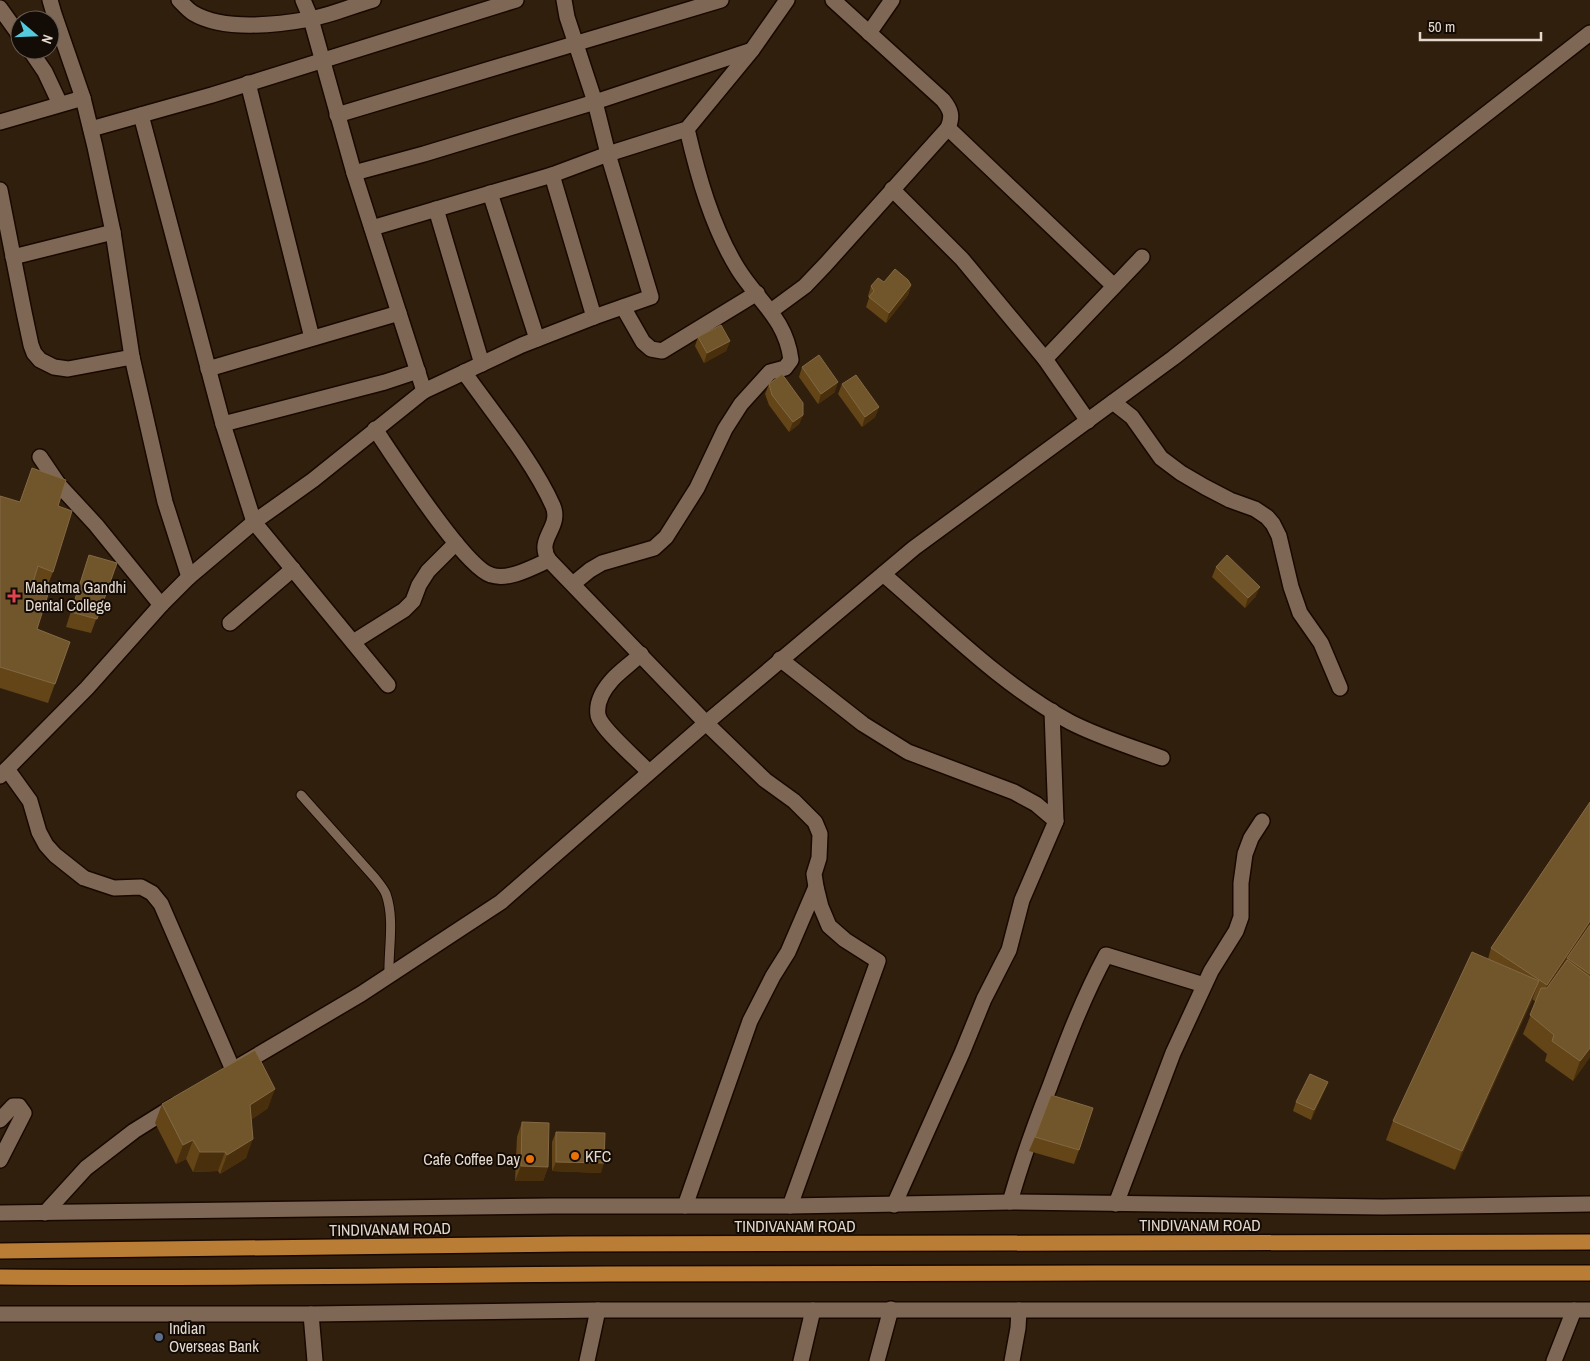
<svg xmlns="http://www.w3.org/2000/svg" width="1590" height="1361" font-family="'Archivo Narrow',sans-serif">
	<rect width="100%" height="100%" fill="#311f0d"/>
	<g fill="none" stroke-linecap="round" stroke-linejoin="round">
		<defs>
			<path id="lane" d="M301,795L375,878C379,883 384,889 386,894C395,920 388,949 389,976"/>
			<g id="street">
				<polyline points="50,0 54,14 83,98 95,147 113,232 132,357 165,502 189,577"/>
				<path d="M179,0C183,4 188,10 193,13C223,31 277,25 310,19C331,15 352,6 373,0"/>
				<polyline points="303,0 311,19 354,173 424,391"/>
				<polyline points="0,8 20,36"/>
				<polyline points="869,33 892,0"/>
				<polyline points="30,50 45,72 60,104"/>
				<polyline points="248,83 312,338"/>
				<polyline points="141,115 223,424 254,522 388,685"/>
				<polyline points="337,115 721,0"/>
				<polyline points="0,122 83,98"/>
				<polyline points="948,128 1114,286"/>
				<polyline points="91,129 212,95 516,0"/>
				<polyline points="354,173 424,154 595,102 752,50"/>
				<polyline points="552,175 594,317"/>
				<polyline points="892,189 962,259 1045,359 1088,421"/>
				<polyline points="0,190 24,312 31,345 34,353 40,360 54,367 68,369 132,357"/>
				<polyline points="490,193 537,339"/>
				<polyline points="436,209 482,364"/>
				<polyline points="372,228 552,175 608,154 687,129 752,50 787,0"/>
				<polyline points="13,257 113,232"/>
				<polyline points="623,307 643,342 651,349 662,351 757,293"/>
				<path d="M771,311L805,286L826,264L948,128C953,116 951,110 943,100L833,0"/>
				<polyline points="1045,359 1142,257"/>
				<polyline points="208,369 399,313"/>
				<path d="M464,372C493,413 533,461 553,506C562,528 535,539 549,560L706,723L765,780L794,801L815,822L820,834L819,858L814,874L816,887L821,907L829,926L845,940L878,961L790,1206"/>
				<polyline points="1113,402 1132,417 1161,458 1181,473 1205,487 1230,500 1255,509 1267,517 1273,524 1279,536 1291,587 1300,613 1321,643 1340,688"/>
				<polyline points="223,424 385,382 418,371"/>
				<path d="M375,429C394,457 464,567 491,575C509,581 533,567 549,560"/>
				<polyline points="40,457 59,485 96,525 161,605"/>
				<path d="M883,574C943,625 1000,684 1070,722C1099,737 1132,747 1162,758"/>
				<path d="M574,583L590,570L602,563L654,548L666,537L697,488L725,429L741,404L770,372L785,368L791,360C786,319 758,301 738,269C712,227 698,176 687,129"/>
				<polyline points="230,623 293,569"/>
				<polyline points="353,642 404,610 413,601 419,585 428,571 456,543"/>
				<path d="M641,654C632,663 620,671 612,680C604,689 596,702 598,715C600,728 638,760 649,772"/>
				<polyline points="780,659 863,724 908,752 1014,792 1036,804 1056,821 1052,711"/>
				<polyline points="7,769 30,801 39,832 46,845 55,855 84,878 114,888 141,887 152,893 161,904 233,1070"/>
				<polyline points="0,776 87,688 161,605 189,577 254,522 313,480 424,391 522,345 594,317 651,297 608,154 595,102 567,17 564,0"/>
				<polyline points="241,1065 361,994 501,902 706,723 914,548 1173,358 1590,33"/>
				<polyline points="0,1120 13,1106 19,1106 24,1113 0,1160"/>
				<path d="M1010,1202C1021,1163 1035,1124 1050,1086C1067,1040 1083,998 1106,955L1204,985"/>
				<polyline points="1116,1204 1173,1053 1211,971 1236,931 1241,917 1241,883 1245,854 1251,838 1262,821"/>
				<polyline points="894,1205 962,1053 984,999 1009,950 1022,900 1056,821"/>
				<polyline points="685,1206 750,1021 773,976 788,952 816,887"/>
				<polyline points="45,1213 86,1168 134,1131 174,1106"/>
				<polyline points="311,1314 315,1361"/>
				<polyline points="587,1361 598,1310"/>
				<polyline points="801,1361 813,1310"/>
				<polyline points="877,1361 891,1309"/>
				<polyline points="1012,1361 1018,1328 1019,1310"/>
				<polyline points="1554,1361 1574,1310"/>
			</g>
			<g id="secondary">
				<polyline points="0,1213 553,1206 790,1206 1010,1202 1382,1207 1590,1204"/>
				<polyline points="0,1314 311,1314 598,1310 1590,1310"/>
			</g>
			<g id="highway">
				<polyline points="0,1251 570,1244 1590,1242"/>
				<path d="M0,1277C202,1279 405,1275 607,1274C935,1273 1262,1273 1590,1273"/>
			</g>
		</defs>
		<use href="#lane" stroke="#190800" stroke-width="11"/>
		<use href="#street" stroke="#190800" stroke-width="18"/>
		<use href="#secondary" stroke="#190800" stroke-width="18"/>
		<use href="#highway" stroke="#190800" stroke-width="18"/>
		<use href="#lane" stroke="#7e6855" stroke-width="9"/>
		<use href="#street" stroke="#7e6855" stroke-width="15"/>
		<use href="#secondary" stroke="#7e6855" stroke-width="15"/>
		<use href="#highway" stroke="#ba7d35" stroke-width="15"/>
	</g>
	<g fill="#634518">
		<polygon points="884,282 911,285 908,295 886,323 866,307 869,298 868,296 871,286"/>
		<polygon points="698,337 730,341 726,351 704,363 695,346"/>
		<polygon points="802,367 835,392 818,404 799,377"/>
		<polygon points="769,384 803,415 799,424 789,432 769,405 765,394"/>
		<polygon points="842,384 879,407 875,417 862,427 838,394"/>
		<polygon points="0,496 20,502 58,506 53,572 47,587 37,629 70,642 48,703 0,688"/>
		<polygon points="89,555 117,563 91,633 66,627"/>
		<polygon points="1216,567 1256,596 1245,608 1212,577"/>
		<polygon points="1590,802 1590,1057 1573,1081 1545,1061 1547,1054 1523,1034 1536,1002 1532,999 1455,1170 1386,1140 1393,1121 1488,959 1491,948"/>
		<polygon points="1328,1082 1324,1091 1311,1120 1293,1111 1296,1102"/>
		<polygon points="162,1104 268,1108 252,1119 246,1158 220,1174 218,1171 193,1172 186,1159 176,1164 155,1123"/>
		<polygon points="522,1122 548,1167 543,1181 515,1181 517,1137"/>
		<polygon points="556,1132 601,1173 552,1171 552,1142"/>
		<polygon points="1035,1137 1079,1150 1074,1164 1029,1151"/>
	</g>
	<g fill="#492f0b">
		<polygon points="911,285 908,295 886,323 889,313"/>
		<polygon points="730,341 726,351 704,363 707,353"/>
		<polygon points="838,382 835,392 818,404 821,394"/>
		<polygon points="879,407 875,417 862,427 865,417"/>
		<polygon points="803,415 799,424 789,432 793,422"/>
		<polygon points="1260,587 1256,596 1245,608 1248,598"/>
		<polygon points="1590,921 1590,930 1567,958 1562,971 1540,1004 1547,985"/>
		<polygon points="1539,981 1532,1001 1455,1170 1462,1151"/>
		<polygon points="1590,1048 1590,1057 1573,1081 1580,1061"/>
		<polygon points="1328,1082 1324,1091 1311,1120 1314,1110"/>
		<polygon points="275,1089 268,1108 244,1125 250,1105"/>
		<polygon points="253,1139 246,1158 220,1174 227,1155"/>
		<polygon points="193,1140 186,1159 176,1164 183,1145"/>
		<polygon points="200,1152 225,1152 218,1171 193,1172"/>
		<polygon points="556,1162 604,1163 601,1173 552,1171"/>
		<polygon points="521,1166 548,1167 543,1181 515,1181"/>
	</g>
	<g fill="#71552b" stroke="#836944">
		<polygon points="895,269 908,280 911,285 889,313 869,297 874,291 871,286 878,278 884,282"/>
		<polygon points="721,325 730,341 707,353 698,337"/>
		<polygon points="819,355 838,382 821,394 802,367"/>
		<polygon points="782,374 803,403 803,415 793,422 772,395 769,384"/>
		<polygon points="856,375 879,407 865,417 842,384"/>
		<polygon points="32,468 66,480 58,506 72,511 53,572 38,566 33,582 50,588 37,629 70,642 55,684 0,667 0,496 20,502"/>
		<polygon points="89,555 117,563 97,619 71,612"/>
		<polygon points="1227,555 1260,587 1248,598 1216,567"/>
		<polygon points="1590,802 1590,921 1547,985 1491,948"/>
		<polygon points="1590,925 1590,974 1567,958"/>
		<polygon points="1472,952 1539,981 1462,1151 1393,1121"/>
		<polygon points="1567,960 1590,977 1590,1048 1580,1061 1552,1041 1554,1035 1530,1015 1541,988 1547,988"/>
		<polygon points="255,1050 275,1089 250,1105 253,1139 227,1155 225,1152 200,1152 193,1140 183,1145 162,1104"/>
		<polygon points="1310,1074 1328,1082 1314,1110 1296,1102"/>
		<polygon points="1051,1095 1093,1108 1079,1150 1035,1137"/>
		<polygon points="522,1122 549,1123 548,1167 521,1166"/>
		<polygon points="556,1132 605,1133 604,1163 556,1162"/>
	</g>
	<path fill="#e0444e" stroke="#130b05" stroke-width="2" d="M11.5 588.5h5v5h5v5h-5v5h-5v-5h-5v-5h5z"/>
	<g fill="#e8710a" stroke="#130b05" stroke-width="2">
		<circle cx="575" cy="1156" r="5"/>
		<circle cx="530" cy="1159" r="5"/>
	</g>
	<circle fill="#5c6f8a" stroke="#130b05" stroke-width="2" cx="159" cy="1337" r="5"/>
	<g text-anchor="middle" stroke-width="4" stroke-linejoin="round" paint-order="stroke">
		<g font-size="16" fill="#e5d8cd" stroke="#130b05" text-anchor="start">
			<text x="25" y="593">Mahatma Gandhi<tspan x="25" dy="18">Dental College</tspan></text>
			<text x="585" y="1162">KFC</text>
			<text x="520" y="1165" text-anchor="end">Cafe Coffee Day</text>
			<text x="169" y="1334">Indian<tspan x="169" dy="18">Overseas Bank</tspan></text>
		</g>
		<g font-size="16" fill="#e5d8cd" stroke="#130b05">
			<text x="1200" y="1231">TINDIVANAM ROAD</text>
			<text x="795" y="1232">TINDIVANAM ROAD</text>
			<text transform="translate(390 1229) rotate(-1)" y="6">TINDIVANAM ROAD</text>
		</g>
	</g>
	<g transform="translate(35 35) rotate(109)"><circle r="24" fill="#130b05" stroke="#675d55"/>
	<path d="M0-4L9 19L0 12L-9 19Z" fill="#54cade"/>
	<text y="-8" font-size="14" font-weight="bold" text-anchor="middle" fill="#e5d8cd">N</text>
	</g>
	<path d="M1420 32v8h121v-8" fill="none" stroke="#e5d8cd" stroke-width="2.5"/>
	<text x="1428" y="32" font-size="15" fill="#e5d8cd" stroke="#130b05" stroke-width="4" paint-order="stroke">50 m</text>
</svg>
